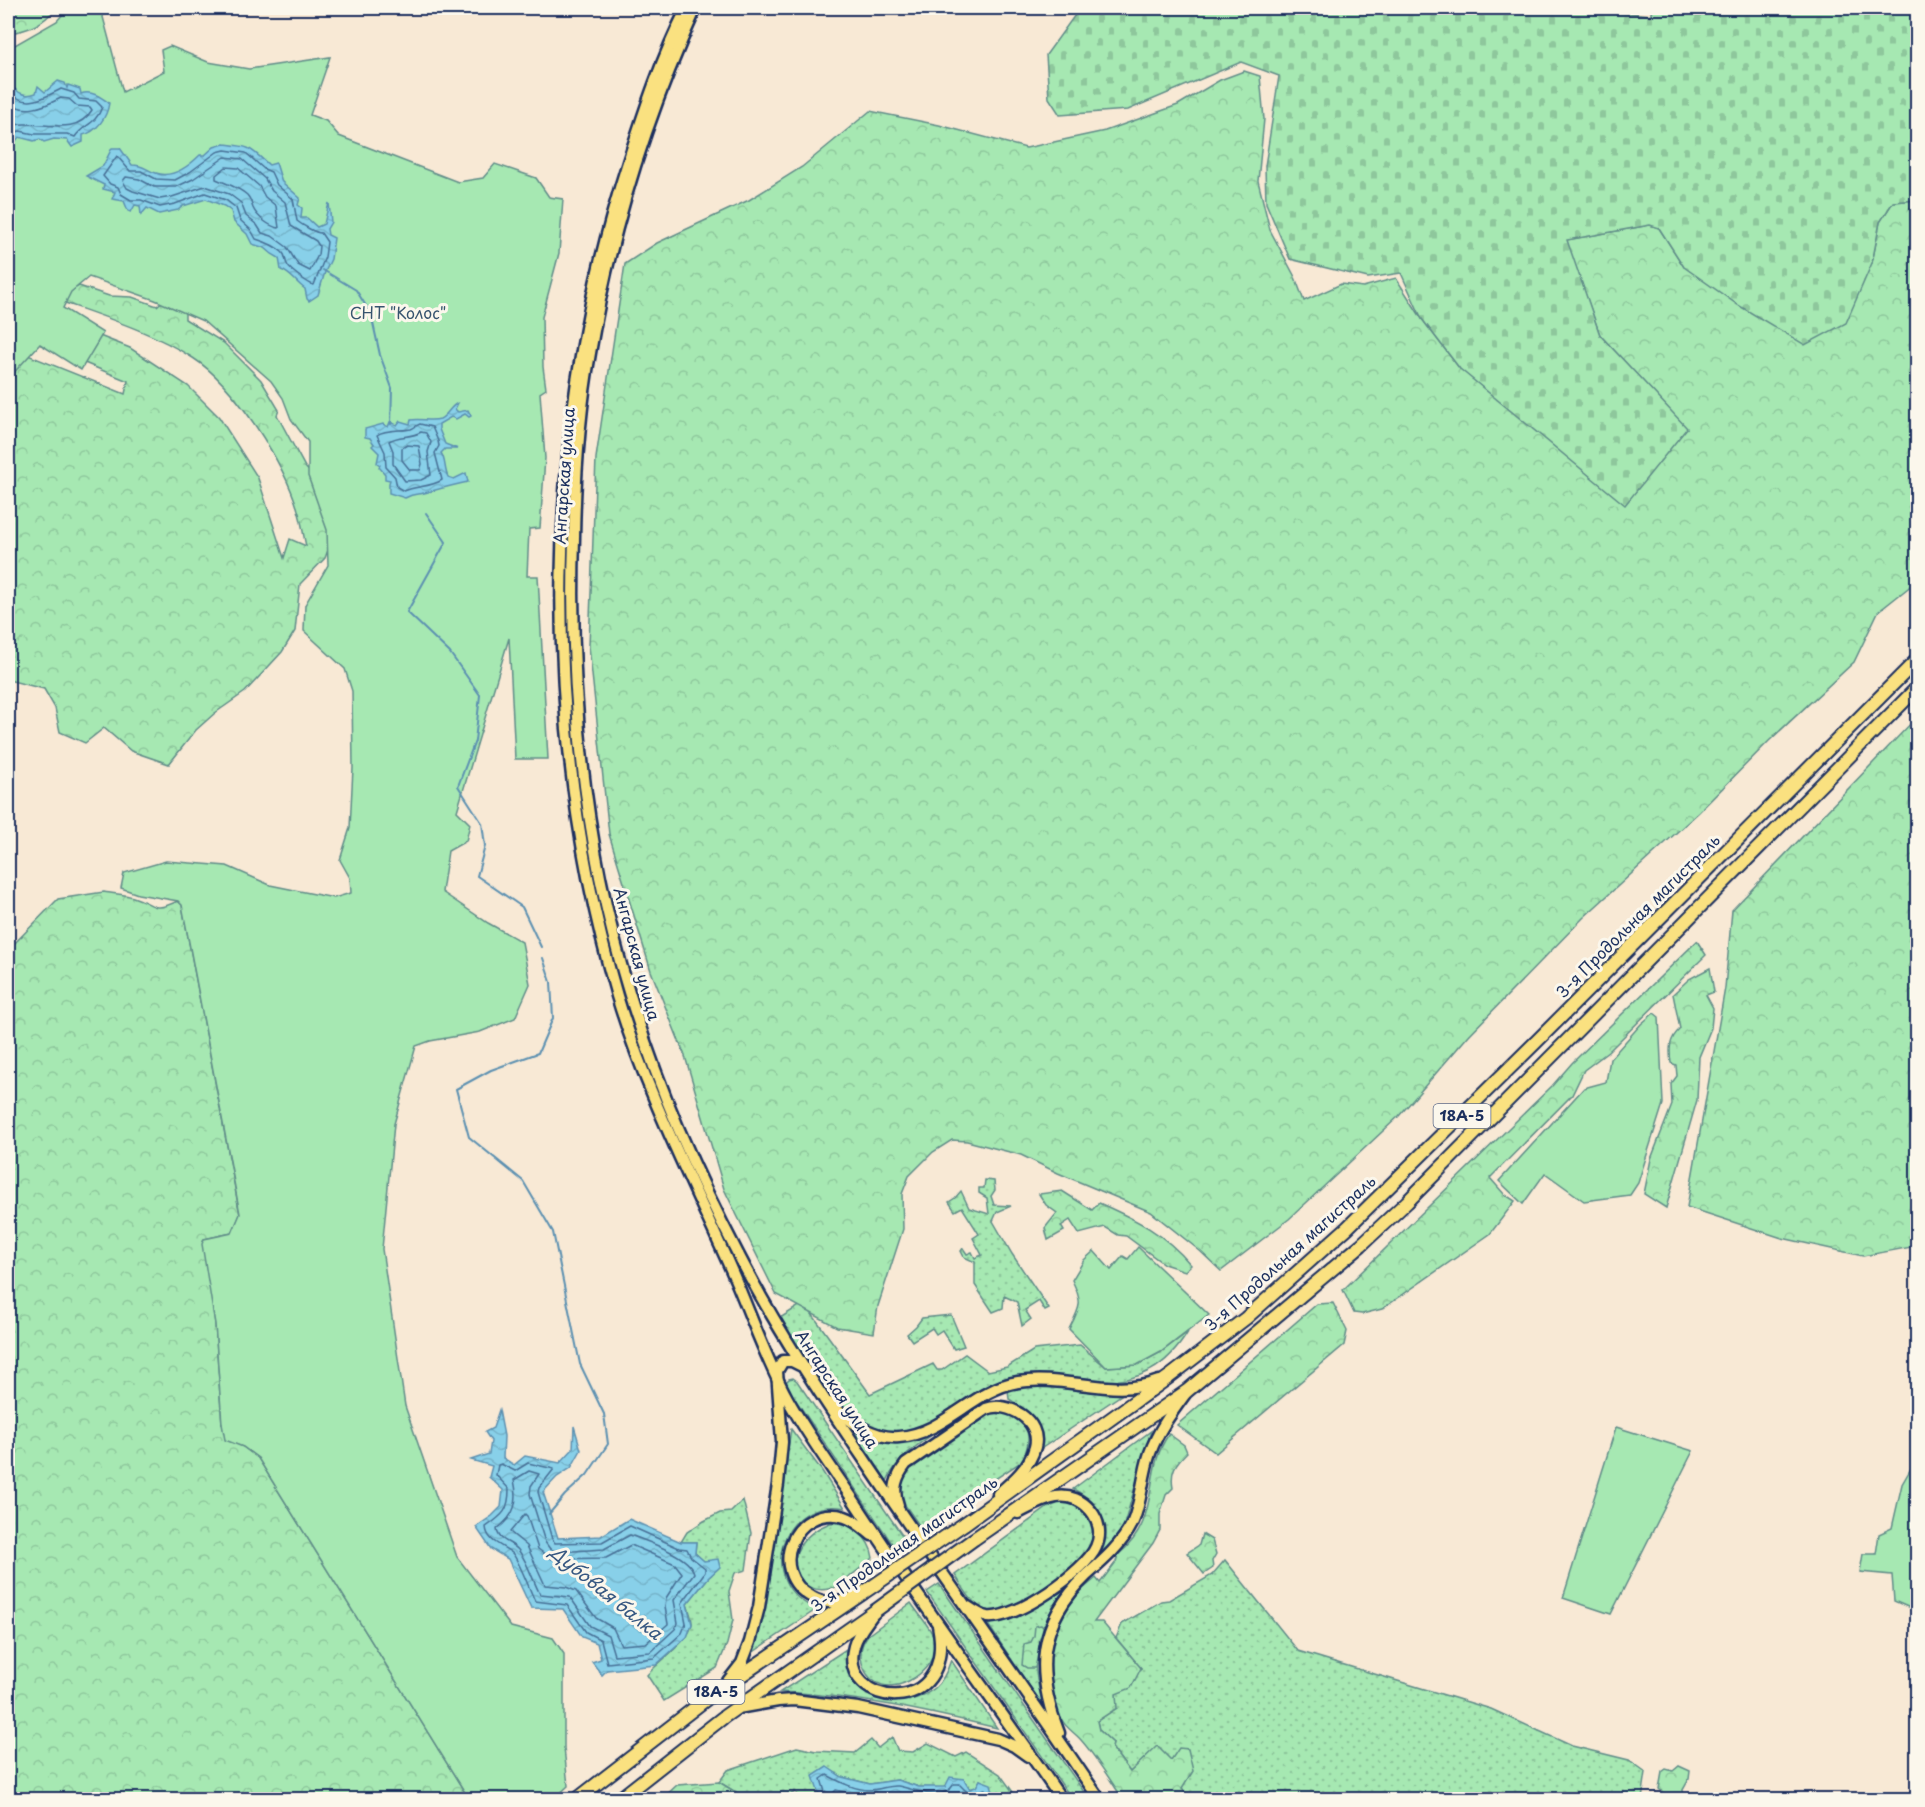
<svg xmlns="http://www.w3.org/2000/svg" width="1925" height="1807" font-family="'Playpen Sans',sans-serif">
	<defs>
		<pattern id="grass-dots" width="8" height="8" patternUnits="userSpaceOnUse" patternTransform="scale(1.5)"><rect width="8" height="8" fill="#a6e8b2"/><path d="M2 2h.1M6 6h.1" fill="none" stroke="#8ec79c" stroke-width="1.8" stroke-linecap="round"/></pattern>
		<pattern id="forest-crowns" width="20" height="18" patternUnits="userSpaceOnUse" patternTransform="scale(1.5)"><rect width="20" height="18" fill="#a6e8b2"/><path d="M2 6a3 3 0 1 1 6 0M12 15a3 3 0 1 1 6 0" fill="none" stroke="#8ec79c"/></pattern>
		<pattern id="cemetery-stones" width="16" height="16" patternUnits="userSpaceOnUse" patternTransform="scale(1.5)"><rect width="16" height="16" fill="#a6e8b2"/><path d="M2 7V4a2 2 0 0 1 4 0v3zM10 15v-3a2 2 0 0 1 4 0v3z" fill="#8ec79c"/></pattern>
		<pattern id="water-waves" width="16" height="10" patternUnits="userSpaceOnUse" patternTransform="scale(1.5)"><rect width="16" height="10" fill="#88d0e9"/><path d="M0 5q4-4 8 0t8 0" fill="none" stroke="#75b3ca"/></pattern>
	</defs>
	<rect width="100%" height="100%" fill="#f8e9d5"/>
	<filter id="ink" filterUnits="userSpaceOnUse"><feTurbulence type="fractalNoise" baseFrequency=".0167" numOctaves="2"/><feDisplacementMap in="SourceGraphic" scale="12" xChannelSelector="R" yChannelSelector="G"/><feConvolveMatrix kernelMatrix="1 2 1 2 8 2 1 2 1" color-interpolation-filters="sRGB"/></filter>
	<g filter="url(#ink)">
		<g fill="url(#grass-dots)" stroke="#608c88" stroke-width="1.5">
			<polygon points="985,1180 994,1181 995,1190 991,1196 994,1205 1011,1206 997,1212 993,1221 1012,1254 1049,1309 1045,1311 1039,1301 1025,1310 1031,1319 1022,1326 1017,1302 1004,1296 1003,1308 993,1312 975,1285 975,1262 964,1257 961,1251 963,1248 967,1254 972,1252 975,1258 982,1255 973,1238 979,1234 962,1207 955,1211 949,1202 955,1198 961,1191 969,1208 989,1214 987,1198 979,1193 979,1188 984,1188"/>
			<path d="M804,1303L870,1394L933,1364L937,1370H942L965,1354L988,1371L1007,1367L1034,1350L1080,1345L1106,1367L1137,1365L1161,1352L1188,1332C1167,1367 1139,1383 1098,1381C1069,1380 1042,1370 1012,1377C977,1385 954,1415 921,1427C915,1429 909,1429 903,1430C898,1432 891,1433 885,1432C840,1424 803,1354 780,1318Z"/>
			<polygon points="951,1315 964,1346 954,1349 942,1330 936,1334 932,1328 912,1341 907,1334 916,1326 922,1318"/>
			<polygon points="793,1378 797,1381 906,1541 895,1548 787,1387 786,1382 789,1379"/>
			<path d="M1046,1384L1124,1393L1042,1448C1038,1424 1030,1411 1009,1399L1008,1389L1026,1385Z"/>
			<path d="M993,1411C1025,1415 1037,1432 1021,1462L921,1528L900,1498L899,1486L906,1470L986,1414Z"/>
			<path d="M848,1423C881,1448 904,1448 940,1429C919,1444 898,1456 887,1481Z"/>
			<path d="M791,1429L822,1471L845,1508C781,1496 753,1584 817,1609L752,1653L765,1601Z"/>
			<path d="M1151,1431L1124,1525C1110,1550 1087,1566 1068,1586C1049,1607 1034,1643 1036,1671C1037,1685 1041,1698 1046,1711L987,1623C1015,1622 1035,1606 1057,1590C1067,1583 1079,1576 1087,1568C1116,1540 1107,1506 1073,1489Z"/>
			<path d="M743,1500L751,1533L746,1570L735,1573L729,1591L733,1620L727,1644L717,1668L664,1701L647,1675C658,1662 692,1639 692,1623C692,1617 689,1610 687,1604L708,1578L720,1566L704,1561L695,1553L696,1542H681L687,1532L704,1521L720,1513L731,1512Z"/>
			<path d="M1059,1503C1072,1503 1082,1506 1090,1518C1095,1525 1097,1536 1093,1544C1090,1549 1086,1556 1083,1559C1068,1574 1012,1613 993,1612C974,1611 964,1588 955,1575L1047,1508Z"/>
			<path d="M830,1523C851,1521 870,1537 873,1558L838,1586C795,1605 771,1546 830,1523Z"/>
			<polygon points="1225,1560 1298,1651 1491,1709 1572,1746 1629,1760 1646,1772 1642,1799 1191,1799 1182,1789 1171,1761 1157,1747 1130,1772 1112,1748 1113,1743 1099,1730 1097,1721 1116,1708 1116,1694 1141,1668 1116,1638 1122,1624 1161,1601 1169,1600 1212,1575"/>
			<polygon points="939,1584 1089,1799 1072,1799 927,1592"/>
			<path d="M911,1603C917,1612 931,1628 934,1638C944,1672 879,1710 863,1666C859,1655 861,1644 868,1635Z"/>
			<path d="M848,1648C848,1659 847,1675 855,1684C876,1707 912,1706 935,1688C943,1681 948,1669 951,1660L997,1728C926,1711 853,1695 780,1692Z"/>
			<polygon points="892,1737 898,1751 913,1752 928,1743 956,1757 966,1752 1000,1774 1018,1799 995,1799 994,1794 980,1780 976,1787 970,1789 919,1787 897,1780 870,1784 842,1777 827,1768 821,1797 816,1799 802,1799 795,1792 783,1799 747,1799 719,1782 728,1770 797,1747 816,1751 855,1753 871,1740 878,1748"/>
		</g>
		<g fill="url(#forest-crowns)" stroke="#608c88" stroke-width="1.5">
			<path d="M8,8H56C43,24 28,31 8,33Z"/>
			<polygon points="1244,71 1260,76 1264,119 1258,181 1270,230 1295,277 1304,301 1341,284 1363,287 1396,278 1422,319 1460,369 1686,428 1600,335 1566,240 1650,225 1659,228 1684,267 1872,263 1880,222 1893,202 1917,200 1917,581 1878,612 1854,662 1769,741 1699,812 1583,918 1469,1035 1399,1116 1289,1219 1221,1271 1200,1251 1151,1212 1058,1173 1021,1155 967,1141 952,1140 933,1152 909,1176 902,1194 903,1229 878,1306 874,1333 837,1327 776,1294 724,1189 685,1056 651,971 609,834 589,646 596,458 625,264 657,243 749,200 802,167 870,111 939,125 1026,148 1105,131 1178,105 1220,80"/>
			<path d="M79,286L109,296L132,297L157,306L165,299L185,312V319L224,343L261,380L279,410L277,415L305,467L318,481L335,531L325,558L300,584L295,631L282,652L245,692L215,713L196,730L169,764L131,751L104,728L85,743L60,732L55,708L44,689L8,680V373L13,380L17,364L28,355L125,394L128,381L41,345L54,318L130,348L188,386L219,417L258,478L284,558L290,539L306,546C303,534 302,522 298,510C284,463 235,385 193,358C151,331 101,316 54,299Z"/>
			<polygon points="1917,717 1917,1246 1863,1256 1782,1238 1687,1207 1725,988 1732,910"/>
			<path d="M104,892C114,894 124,894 133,897C158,905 151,913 178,901L182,905L240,1215L232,1233L204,1239L215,1324L222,1424L243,1447L258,1458L469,1799L8,1800V950L58,899Z"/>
			<polygon points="1697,941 1706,955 1608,1052 1584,1070 1572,1095 1490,1178 1504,1194 1515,1201 1490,1234 1382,1309 1362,1314 1354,1313 1343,1290 1552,1086 1572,1063"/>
			<path d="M1710,968L1714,992L1706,995L1713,1008L1711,1028L1699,1057L1697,1100L1666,1208L1644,1194L1651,1159L1672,1105L1671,1084L1677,1076L1676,1065L1671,1063C1669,1049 1669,1039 1680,1029L1673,994L1689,979Z"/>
			<path d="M1062,1191L1092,1210L1099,1203C1137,1220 1164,1233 1191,1265L1185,1271L1164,1264L1126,1236L1118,1235L1105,1227L1079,1234L1070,1220L1061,1226L1064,1231L1048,1240L1045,1228L1057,1213L1046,1205L1039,1194Z"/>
			<polygon points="1333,1303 1347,1331 1344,1345 1216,1453 1177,1425 1317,1304"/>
			<path d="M1169,1434L1184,1445L1187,1452C1175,1464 1170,1471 1173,1488L1166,1495L1160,1514V1530L1153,1543L1094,1622H1102L1141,1668L1131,1688L1116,1694L1117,1708L1097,1721L1099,1730L1113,1743L1112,1748L1130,1772L1157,1746L1171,1760L1179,1748L1188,1749L1193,1771L1182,1789L1191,1799H1123C1110,1780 1097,1758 1081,1740C1075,1733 1066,1728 1062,1720C1043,1686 1044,1635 1069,1603C1076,1593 1087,1586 1096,1578L1100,1583L1116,1562L1118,1555C1163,1519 1141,1473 1169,1434Z"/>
			<polygon points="1202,1534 1212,1540 1216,1554 1212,1561 1213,1568 1204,1574 1187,1553 1199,1545"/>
			<polygon points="1041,1625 1044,1628 1035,1668 1027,1668 1022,1665 1024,1644 1031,1642 1034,1636 1035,1626"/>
			<polygon points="1679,1766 1690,1771 1689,1779 1683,1790 1684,1799 1670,1799 1659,1789 1662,1772 1666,1769 1673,1771"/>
			<polygon points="719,1782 747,1799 662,1799 677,1785"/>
		</g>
		<polygon fill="url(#cemetery-stones)" stroke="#608c88" stroke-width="1.5" points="1080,8 1582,8 1650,15 1653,8 1917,8 1917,200 1893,202 1880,222 1872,263 1846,323 1805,345 1738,305 1684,267 1659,228 1650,225 1567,240 1600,335 1687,428 1625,505 1460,369 1422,319 1401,273 1368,278 1290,259 1266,203 1265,166 1279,76 1241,62 1128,110 1060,115 1049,98 1046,55"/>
		<g fill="#a6e8b2" stroke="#608c88" stroke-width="1.5">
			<polygon points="68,8 106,8 103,17 123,92 164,71 161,50 170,46 208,62 249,69 330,57 310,115 326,121 339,136 458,182 483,178 495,164 536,178 549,197 563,199 559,253 542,317 543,367 546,389 540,393 545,458 540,528 529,529 527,576 538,576 548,759 515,759 509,638 457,811 470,824 466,841 448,851 442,892 488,923 522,942 530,984 515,1018 480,1032 430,1041 416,1046 394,1124 382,1249 405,1406 457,1557 511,1627 553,1638 564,1654 564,1748 568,1786 554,1799 469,1799 258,1458 243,1447 225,1440 222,1424 215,1324 202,1244 204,1239 232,1233 240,1214 182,905 178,901 138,894 121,888 124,873 166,861 227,866 270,885 334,898 351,893 350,878 340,860 350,828 353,768 352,691 345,669 304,631 305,605 328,565 327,530 308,476 308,442 291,419 283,398 271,381 203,321 155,300 89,277 71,292 63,308 103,333 81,370 40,344 8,379 8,43 15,45 57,21"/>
			<polygon points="1654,1013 1659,1017 1663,1104 1638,1183 1630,1195 1584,1201 1545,1173 1523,1204 1499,1181 1584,1088 1606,1082 1610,1059 1641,1024"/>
			<path d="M1138,1247L1209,1315L1161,1352L1137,1365L1106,1367L1069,1329C1081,1306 1083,1303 1072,1280L1084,1260L1094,1251L1111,1270L1123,1256L1128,1259Z"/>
			<polygon points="1616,1427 1693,1451 1611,1614 1563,1598"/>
			<polygon points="1917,1458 1917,1611 1894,1601 1892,1575 1860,1572 1863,1554 1876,1554 1879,1534 1892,1528 1902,1484"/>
		</g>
		<g fill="url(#water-waves)" stroke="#5c90b1" stroke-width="1.5">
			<path d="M58,81L65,83L67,88L68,85L80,89L81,94C91,90 101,97 109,103C107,117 97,132 83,135V142L72,147L67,140L54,139L44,142L40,139L34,141L19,137L15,142L8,141V83C17,91 22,98 36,93L38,86L45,92Z"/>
			<path d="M224,144C251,147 248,146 269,165L276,163L282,182L300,198L298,205L302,208L301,218H307L317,227L324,224L329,203L331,222L327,229L328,235L334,238L331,259L325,272L318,295L309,301L307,299L305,289C296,283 291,273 281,270L279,258L272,254L265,248L252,244L247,234L234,222L231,211L224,206L206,199L183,206L178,210L159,214L147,208L141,215L140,206L135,205L131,212L128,211L124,201L112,199L115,192L103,189L104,185L86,176L103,166L112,148H120L132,165C145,165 145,170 156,173C173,179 189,166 200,155H205L214,147Z"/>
			<path d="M458,403L455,409L458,412L468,410L471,416L469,417L465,414L456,419L451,417L439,424V429L445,444L458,449H445L441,453C446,460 444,469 448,477L454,479L466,473L468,482C453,485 439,489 424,493C416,495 415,493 405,498L389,493V483L390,480L385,479V474L379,467L380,465L377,463L379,453L372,446L374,444L370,438L365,437V429L383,424L388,427L390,422L397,425L400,421L410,424L411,420C420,418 431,422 440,419C448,415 450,406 458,403Z"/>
			<polygon points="499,1410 504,1436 503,1458 514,1465 525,1456 560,1463 573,1449 574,1426 581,1450 571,1468 557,1477 543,1492 558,1538 601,1536 629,1519 681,1542 696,1542 695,1553 704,1561 718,1559 720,1567 708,1578 687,1604 692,1624 687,1637 656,1665 607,1670 602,1675 592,1662 601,1659 597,1643 582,1637 563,1609 531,1608 508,1559 491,1549 476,1527 492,1516 501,1507 503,1490 489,1477 492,1466 471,1460 489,1454 491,1441 485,1432 493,1428"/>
			<polygon points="827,1767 842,1777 870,1784 897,1780 919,1787 945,1787 950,1777 964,1779 970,1789 976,1787 980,1780 991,1784 995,1799 816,1799 820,1797 813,1776"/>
		</g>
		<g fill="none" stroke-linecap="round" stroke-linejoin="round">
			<g stroke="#476f96" stroke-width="1.5">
				<path d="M8,91C27,109 41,99 61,89L74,93L79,99L96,101L102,107C96,125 82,125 75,137L67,134H34L20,131L8,135"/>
				<path d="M8,101C23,116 45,106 61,98L69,99L77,106L90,107L92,110C73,141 35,116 8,127"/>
				<path d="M225,150L246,153L264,169L271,172L277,185L293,199L297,221C302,225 315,233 321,233L327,242L325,257L314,285C310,285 290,270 288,266C284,261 287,256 282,252C275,246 266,242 256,239L251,230L240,220L236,208L226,200L205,193L175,204L160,207L141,200H131L121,194L118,187L110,184L103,176L117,156L130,171H141L156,179L175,180L190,172L217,152Z"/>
				<polygon points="225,157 242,159 265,179 272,191 285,202 291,226 316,241 319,246 318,255 310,271 298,265 287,247 272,236 262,233 257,225 246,216 241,203 229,194 205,186 172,197 160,199 133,191 127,188 123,181 126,177 139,179 154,187 176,187 193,179"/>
				<path d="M226,167L238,168L259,186L265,197L276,206L279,228C270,227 257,217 253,208C251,203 251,199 247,195C238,187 227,184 216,179V175Z"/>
				<path d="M420,424L432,427L438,441L439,446L435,453L442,480C431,487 416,486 404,491L397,487L395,477L386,467L385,452L377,435C385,429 401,431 411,429C414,428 417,425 420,424Z"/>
				<path d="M421,432L426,433L431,442L428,452L431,475L421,480L405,481L393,464V451L389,441C399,435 411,438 421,432Z"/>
				<polygon points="407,445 419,446 422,464 420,470 410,470 402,460 402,448"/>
				<path d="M528,1463L554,1469L539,1488L538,1492L552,1539L555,1543L602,1542L630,1526L679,1548L687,1549L691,1557L705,1568V1572L682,1603L686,1623L682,1633L654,1658L607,1663L601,1640L586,1632L567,1605L535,1601C530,1591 519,1560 512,1553C502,1545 487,1542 486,1527C503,1515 509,1511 509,1489L496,1475L498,1465L501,1464L515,1471Z"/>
				<path d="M529,1471L539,1474L531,1486L530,1494L545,1542L550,1549L559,1552L604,1549L630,1535C648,1542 689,1555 694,1573L674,1600L678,1623L675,1629L650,1652L614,1655L608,1635L590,1626L570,1597L540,1594C533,1581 528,1563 519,1551C512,1541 498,1542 497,1529C515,1516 519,1501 514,1480Z"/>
				<polygon points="525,1514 527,1516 538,1549 552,1559 606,1558 631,1545 675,1564 682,1573 666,1598 665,1607 668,1624 646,1643 621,1645 613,1628 596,1618 576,1591 566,1587 545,1585 527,1546 510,1532"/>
				<path d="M826,1800V1795L821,1779L827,1775C840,1782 855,1790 870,1790C880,1790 889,1785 898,1786C916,1789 942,1804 954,1784H959L969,1794L985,1789L989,1800"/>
				<polyline points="833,1800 834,1792 836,1790 869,1798 896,1794 914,1800"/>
			</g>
			<g stroke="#5c90b1" stroke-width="2">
				<polyline points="323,270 356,290 371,314 380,355 392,388 391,424"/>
				<polyline points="426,513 446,542 407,612 450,653 480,695 475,741 458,786 482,823 485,846 477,876 522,907 541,947"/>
				<polyline points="543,958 551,982 553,1018 538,1053 491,1070 456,1089 469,1137 523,1181 553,1232 580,1364 604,1414 608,1444 587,1475 565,1495 549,1514"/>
			</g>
			<defs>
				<g id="major">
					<path d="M687,8C662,57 645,109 628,162C543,427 539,728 617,996C645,1089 689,1176 729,1265C749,1309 764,1356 787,1398C809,1438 837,1475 862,1513C926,1610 996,1704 1062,1800"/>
					<path d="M696,8C646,117 610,234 590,353C579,414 575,476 574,538C569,691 584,845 629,992C656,1082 694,1170 738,1254C775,1326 820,1394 866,1462C942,1575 1023,1686 1100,1800"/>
					<path d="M831,1403C846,1421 875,1439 899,1437C944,1434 974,1389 1018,1382C1064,1374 1114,1399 1159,1381"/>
					<path d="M898,1505C892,1489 896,1477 906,1464L986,1409C1008,1400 1042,1421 1035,1447C1030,1467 1012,1482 998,1494"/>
					<path d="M852,1598C839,1603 824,1604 812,1597C765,1572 795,1502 845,1517C855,1520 863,1528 872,1535"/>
					<path d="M968,1607C974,1611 981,1616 988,1617C1016,1620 1086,1571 1096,1547C1108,1521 1083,1492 1056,1497C1043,1499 1030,1507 1018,1513"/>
					<path d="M873,1614C866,1624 857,1634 854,1646C837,1709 957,1721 938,1625"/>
					<polyline points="728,1681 742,1663 750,1642 759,1607 778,1484 782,1442 777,1371 783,1361 792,1361 800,1365"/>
					<polyline points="738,1708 778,1701 794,1700 858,1708 998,1739 1014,1746 1028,1756"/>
					<path d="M1059,1733C1035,1672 1037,1623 1087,1575C1104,1560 1122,1544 1132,1524C1142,1502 1142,1476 1150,1453C1158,1431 1171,1413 1185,1394"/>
				</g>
				<g id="highway">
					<polyline points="964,1524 1169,1377 1246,1318 1347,1228 1535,1043 1918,659"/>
					<polyline points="974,1539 1187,1391 1361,1245 1407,1202 1918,687"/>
					<polyline points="576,1800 709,1697 863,1593"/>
					<polyline points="618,1800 725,1716 875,1611"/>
				</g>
			</defs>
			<use href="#major" stroke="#1b2f5e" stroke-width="15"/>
			<use href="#highway" stroke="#1b2f5e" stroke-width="16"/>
			<use href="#major" stroke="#fae180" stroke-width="10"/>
			<use href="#highway" stroke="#fae180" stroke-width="12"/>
			<defs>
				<g id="highway-bridge">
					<polyline points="863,1593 964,1524"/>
					<polyline points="875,1611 974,1539"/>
				</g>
			</defs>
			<use href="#highway-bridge" stroke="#1b2f5e" stroke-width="16" stroke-linecap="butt"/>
			<use href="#highway-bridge" stroke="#fae180" stroke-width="12"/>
		</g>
	</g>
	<g text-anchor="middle" stroke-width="6" stroke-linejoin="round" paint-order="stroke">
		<g fill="#fbf7ec" stroke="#5e6b89" stroke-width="1.5">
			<rect x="1433.5" y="1104" width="57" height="24" rx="4.5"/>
			<rect x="687.5" y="1680" width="57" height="24" rx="4.5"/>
		</g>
		<g font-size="15" font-weight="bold" fill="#1b2f5e">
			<text x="1462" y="1121">18А-5</text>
			<text x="716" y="1697">18А-5</text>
		</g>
		<g font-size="16" fill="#37546f" stroke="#fbf7ec">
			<text x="398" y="319">СНТ "Колос"</text>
		</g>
		<g font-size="16" fill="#1b2f5e" stroke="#fbf7ec">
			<text transform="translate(564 476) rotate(-86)" y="6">Ангарская улица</text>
			<text transform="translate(1638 916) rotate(-45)" y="6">3-я Продольная магистраль</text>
			<text transform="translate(637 954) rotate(75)" y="6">Ангарская улица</text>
			<text transform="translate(1290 1253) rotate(-42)" y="6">3-я Продольная магистраль</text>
			<text transform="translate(837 1389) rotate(57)" y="6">Ангарская улица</text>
			<text transform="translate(904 1544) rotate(-35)" y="6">3-я Продольная магистраль</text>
		</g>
		<g font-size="18" font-style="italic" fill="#365781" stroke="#fbf7ec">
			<text transform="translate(606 1593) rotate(39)" y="6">Дубовая балка</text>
		</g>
	</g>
	<rect width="1925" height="1807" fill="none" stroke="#fbf7ec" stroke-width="30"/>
	<rect x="15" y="15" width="1895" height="1777" fill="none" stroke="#1b2f5e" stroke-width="2" filter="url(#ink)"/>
</svg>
